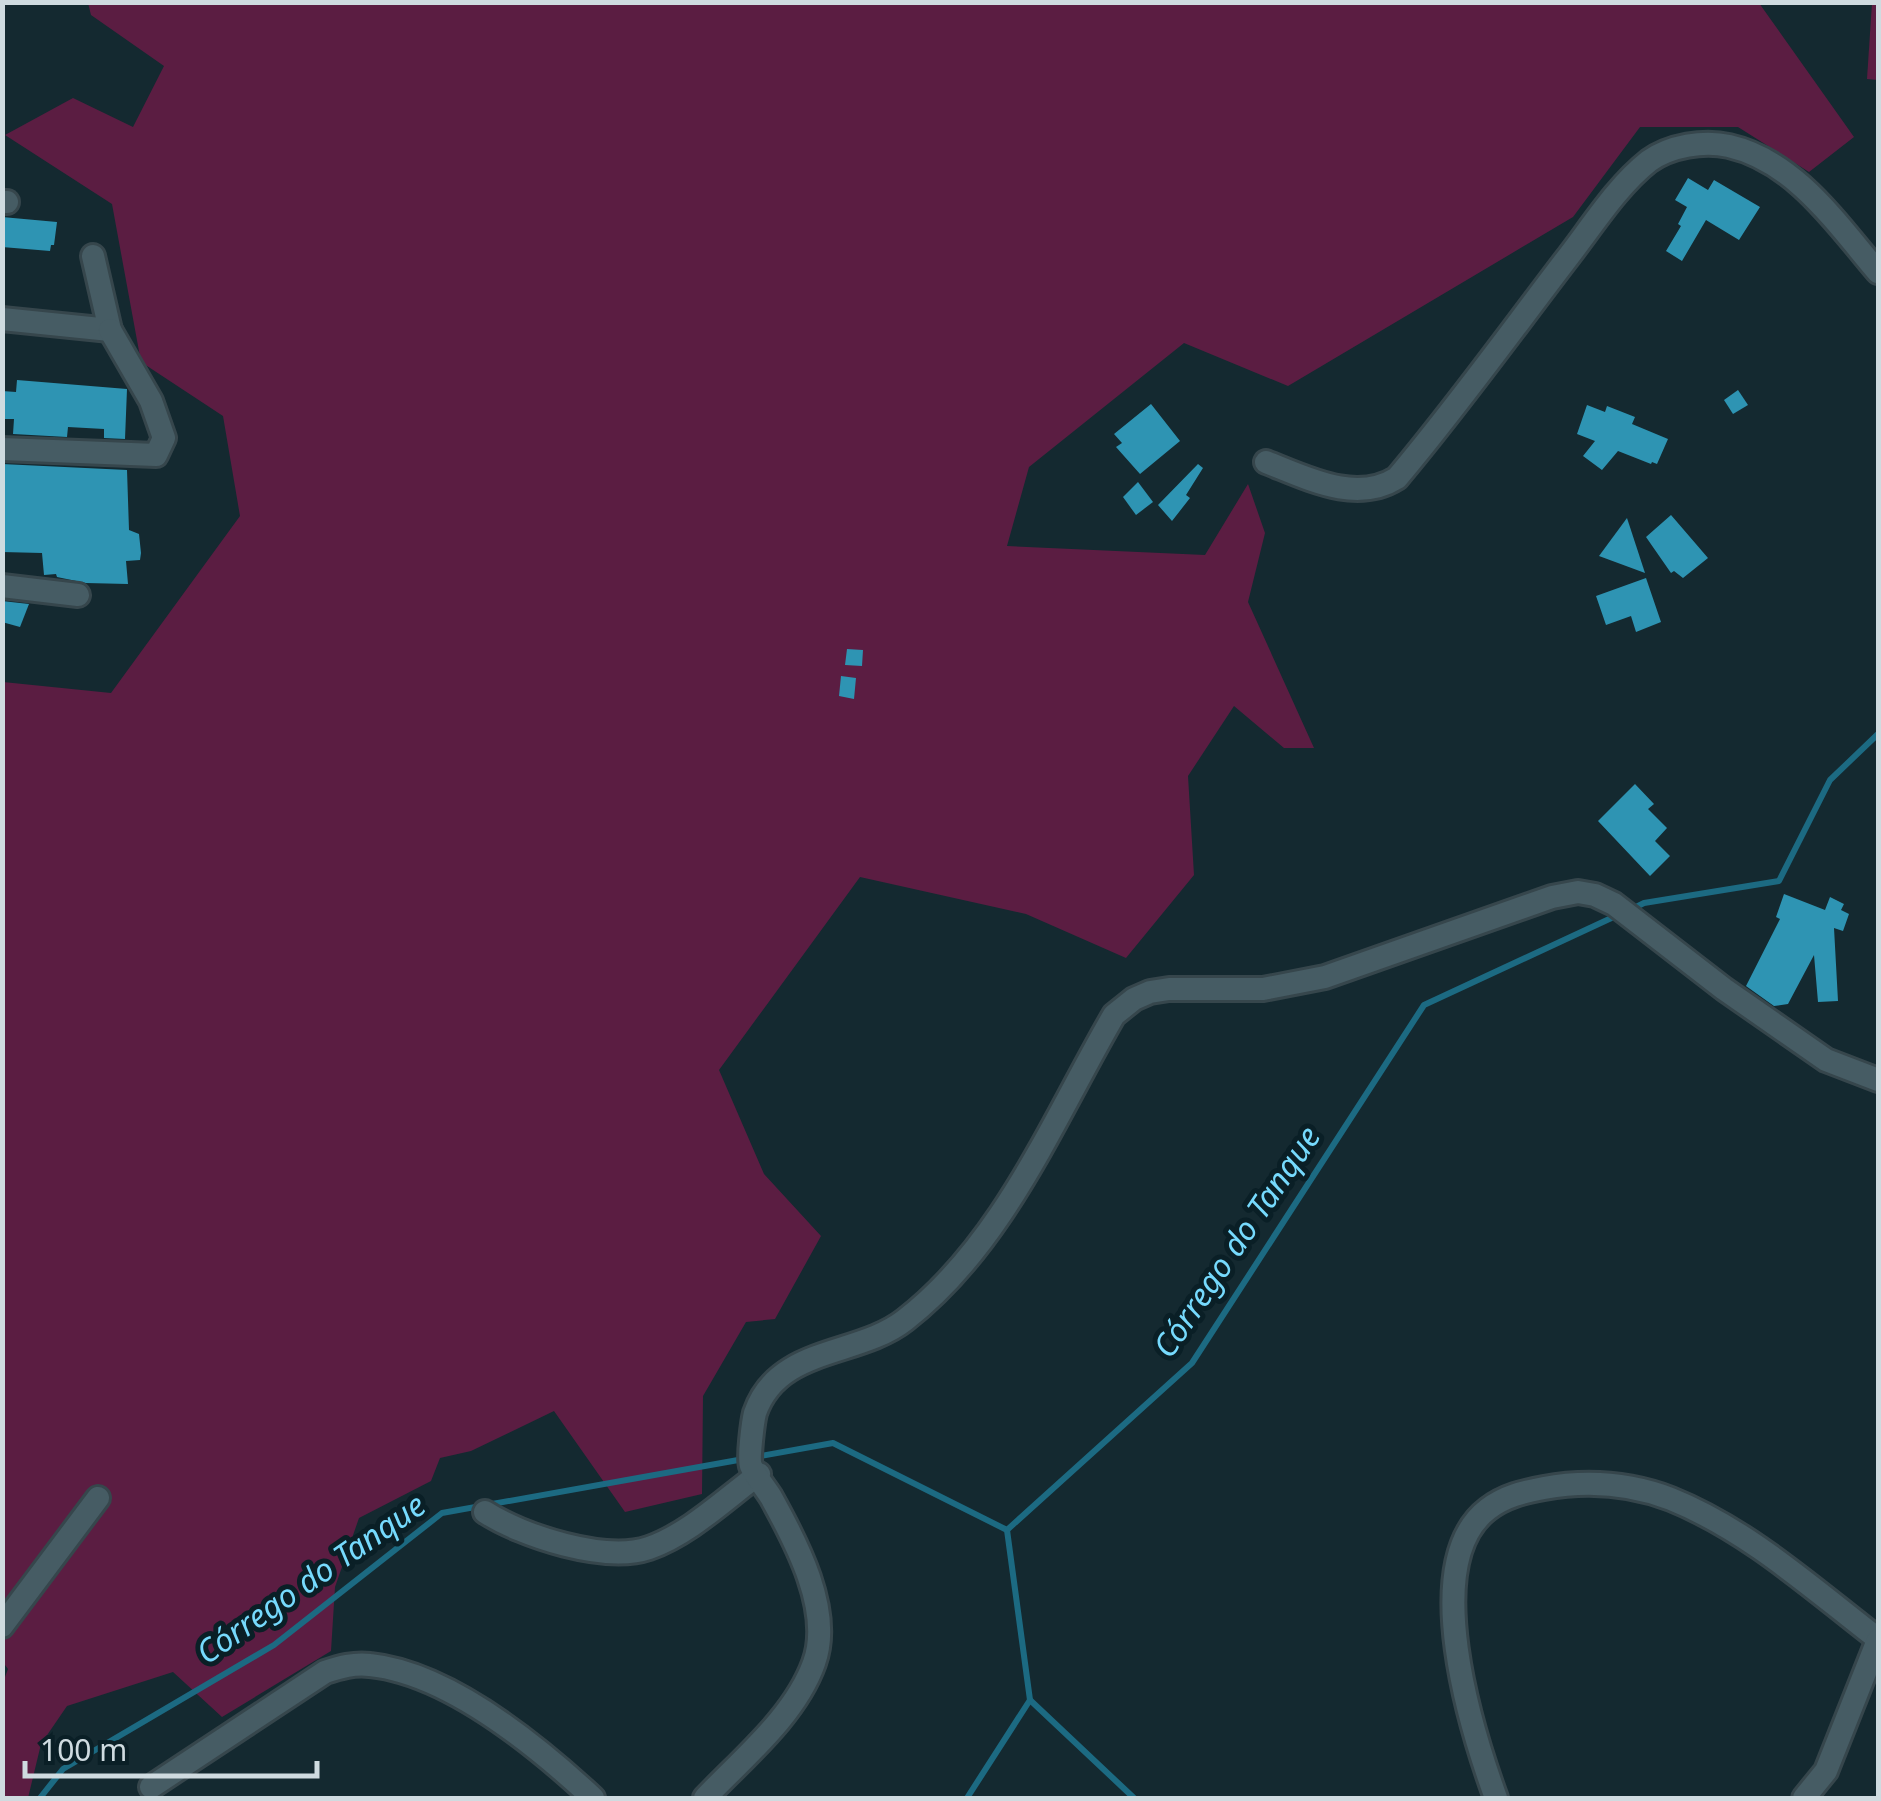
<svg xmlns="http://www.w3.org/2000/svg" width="1881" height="1801" font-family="'Noto Sans',sans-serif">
	<rect width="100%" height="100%" fill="#142930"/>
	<g fill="#5b1d42">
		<polygon points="88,3 1759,3 1854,137 1809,172 1738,127 1640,127 1573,217 1288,386 1184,343 1029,467 1007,546 1205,555 1248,484 1265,533 1248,602 1314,748 1284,748 1234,706 1188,776 1194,875 1126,958 1026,914 860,877 719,1070 764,1174 821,1236 775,1319 746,1322 703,1396 702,1494 625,1512 554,1411 471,1451 440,1458 431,1481 359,1518 335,1587 331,1651 222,1717 173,1672 67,1706 41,1744 28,1798 3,1798 2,1685 8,1669 2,1661 3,682 111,693 240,516 223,416 141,362 112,204 5,135 73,98 133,127 164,66 91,15"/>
		<polygon points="1872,3 1878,3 1878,80 1867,79"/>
	</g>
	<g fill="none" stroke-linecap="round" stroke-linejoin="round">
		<g stroke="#1c6a82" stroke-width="6">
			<polyline points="1632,909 1644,903 1779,881 1830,780 1878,734"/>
			<polyline points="1030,1700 1134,1798"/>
			<polyline points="40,1798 63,1769 274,1645 442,1513 833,1443 1007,1530 1192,1363 1424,1005 1620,914"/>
			<polyline points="967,1798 1030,1700 1007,1530"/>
		</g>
	</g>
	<g fill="#2e94b3">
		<polygon points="1688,178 1708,190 1714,180 1760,207 1739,240 1706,220 1682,261 1666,251 1681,226 1678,224 1687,207 1675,200"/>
		<polygon points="2,217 57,222 54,245 51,245 50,251 2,247"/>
		<polygon points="17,380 127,389 125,439 104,438 104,429 68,427 67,437 13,434 14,419 2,419 2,391 16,392"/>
		<polygon points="1738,390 1748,405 1733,414 1724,400"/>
		<polygon points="1151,404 1180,441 1140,474 1116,447 1122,443 1114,434"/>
		<polygon points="1587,405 1605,412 1607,406 1635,417 1632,424 1668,439 1657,464 1652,462 1651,464 1618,451 1602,470 1583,456 1595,441 1577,434"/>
		<polygon points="2,464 127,470 129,530 139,534 141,553 140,560 126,561 128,584 86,583 57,577 56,574 44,575 42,553 2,552"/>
		<polygon points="1198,464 1203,468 1186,495 1190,498 1172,521 1158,505"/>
		<polygon points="1138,482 1153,502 1136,515 1123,497"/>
		<polygon points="1671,515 1708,558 1683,578 1674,571 1671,573 1646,537"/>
		<polygon points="1627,518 1645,573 1599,556"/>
		<polygon points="1646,578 1661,622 1636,632 1631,616 1606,625 1596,596"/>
		<polygon points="2,601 29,604 20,627 2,622"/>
		<polygon points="847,649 863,650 862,666 845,665"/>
		<polygon points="841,676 856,678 854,699 839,696"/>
		<polygon points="1635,784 1654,804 1648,809 1667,828 1655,841 1670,856 1650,876 1598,821"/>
		<polygon points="1784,894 1825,910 1830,897 1844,904 1841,910 1849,914 1843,931 1834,928 1838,1001 1818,1002 1814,955 1788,1004 1774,1006 1746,986 1780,919 1776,917"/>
	</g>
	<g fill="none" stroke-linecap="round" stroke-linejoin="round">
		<defs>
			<g id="minor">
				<polyline points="2,202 7,202"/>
				<polyline points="2,319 110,330 93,256"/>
				<polyline points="2,449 156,455 164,438 151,401 110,330"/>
				<path d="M1266,462C1307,478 1356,504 1397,478C1456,408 1510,333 1565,261C1591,228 1616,187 1649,161C1670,146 1704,140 1729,146C1795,161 1837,224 1878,272"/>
				<polyline points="2,586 78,595"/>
				<path d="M485,1512C522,1536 605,1563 649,1548C689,1534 725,1499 759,1474"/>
				<polyline points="2,1626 98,1498"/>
				<path d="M151,1787L325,1672C340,1667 354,1663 370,1665C449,1673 537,1746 593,1798"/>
				<path d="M705,1798C743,1758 795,1716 814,1663C833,1611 796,1542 771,1497C766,1489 754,1474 751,1466C748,1459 753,1421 755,1413C778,1346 858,1357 905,1320C1003,1244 1053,1120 1114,1015L1134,999L1150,992L1169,989H1263L1325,977L1552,897L1578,892L1595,895L1614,904L1724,989L1826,1060L1878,1080"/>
				<path d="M1496,1798C1472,1732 1418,1562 1488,1509C1505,1496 1523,1492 1544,1488C1588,1480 1629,1483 1671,1499C1748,1530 1813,1589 1878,1639"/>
				<polyline points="1804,1798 1826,1771 1878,1640"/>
			</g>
		</defs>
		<use href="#minor" stroke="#36464c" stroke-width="28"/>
		<use href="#minor" stroke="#465c64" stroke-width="22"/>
	</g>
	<g text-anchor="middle" stroke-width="10" stroke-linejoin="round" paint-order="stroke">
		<g font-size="32" font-style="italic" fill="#76dafd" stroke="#0a1f26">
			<text transform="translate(1237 1242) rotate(-56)" y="11">Córrego do Tanque</text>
			<text transform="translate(311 1579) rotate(-35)" y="11">Córrego do Tanque</text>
		</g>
	</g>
	<rect width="1881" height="1801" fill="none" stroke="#cfdbe0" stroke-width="10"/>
	<path d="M25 1761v15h292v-15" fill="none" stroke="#cfdbe0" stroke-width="5"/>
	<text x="40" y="1761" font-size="30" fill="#cfdbe0" stroke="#0a1f26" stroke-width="8" paint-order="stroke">100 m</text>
</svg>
